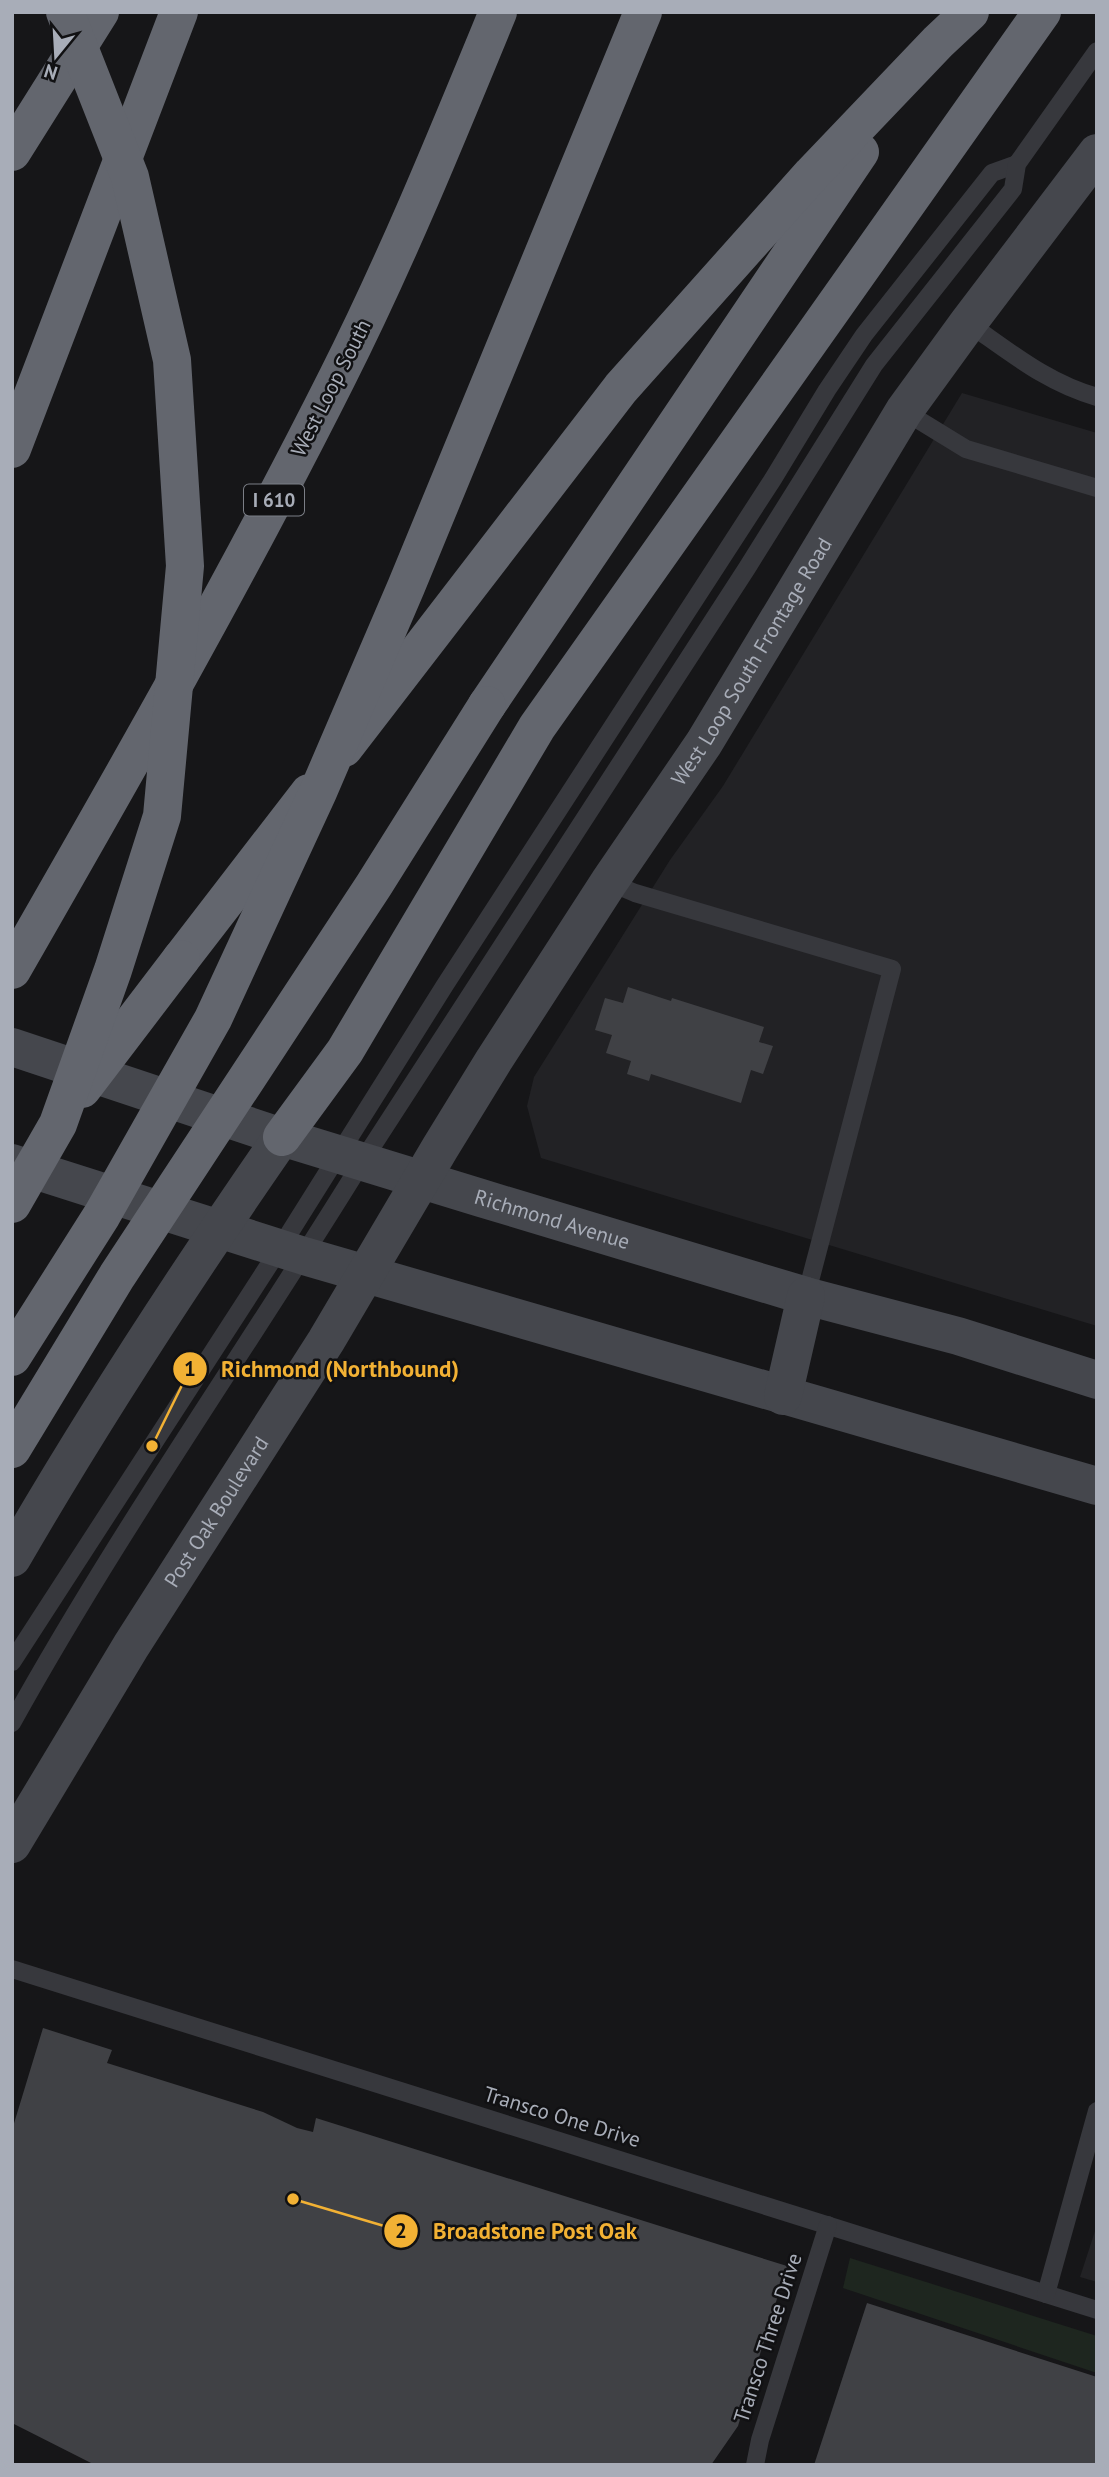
<svg xmlns="http://www.w3.org/2000/svg" width="1109" height="2477" font-family="'PT Sans',sans-serif">
	<rect width="100%" height="100%" fill="#161618"/>
	<g fill="#222225">
		<polygon points="962,393 1097,433 1097,1326 541,1158 527,1106 534,1077 670,860 723,786"/>
		<polygon points="1097,2225 1097,2282 1080,2277"/>
	</g>
	<polygon fill="#1e261f" points="850,2258 1097,2336 1097,2373 843,2288"/>
	<g fill="#404145">
		<polygon points="628,987 671,1001 672,998 764,1027 759,1042 773,1046 763,1074 751,1070 741,1103 651,1074 649,1081 627,1074 631,1061 606,1053 612,1035 595,1030 605,998 623,1003"/>
		<polygon points="43,2028 112,2050 107,2063 263,2112 297,2128 313,2132 316,2118 787,2266 738,2426 711,2465 95,2465 12,2423 12,2130"/>
		<polygon points="867,2303 1097,2377 1097,2465 814,2465"/>
	</g>
	<g fill="none" stroke-linecap="round" stroke-linejoin="round">
		<g stroke="#37383d" stroke-width="18">
			<path d="M968,323C1010,352 1047,383 1097,397"/>
			<polyline points="904,411 966,449 1097,488"/>
			<polyline points="609,882 635,893 892,969 806,1296"/>
			<polyline points="12,1662 280,1248 445,985 773,479 827,390 864,335 992,173 1017,164"/>
			<path d="M12,1723C119,1530 247,1349 362,1162L747,568L874,365L1013,189L1017,164L1097,51"/>
			<polyline points="12,1969 1097,2310"/>
			<polyline points="1046,2294 1097,2111"/>
			<polyline points="755,2465 760,2440 828,2225"/>
		</g>
		<g stroke="#45474d" stroke-width="38">
			<path id="s1" d="M12,1047L282,1137L481,1198L806,1296L958,1336L1097,1380"/>
			<polyline points="12,1163 304,1256 1097,1486"/>
			<polyline points="783,1396 806,1296"/>
			<path d="M12,1558C96,1413 187,1274 282,1137"/>
			<path id="s2" d="M12,1844L131,1646L326,1341L440,1148L494,1060L609,882L704,743L904,411L968,323L1097,153"/>
		</g>
		<g stroke="#63666e" stroke-width="38">
			<polyline points="12,152 100,12"/>
			<polyline points="12,449 179,12"/>
			<polyline points="487,705 860,152"/>
			<polyline points="344,748 621,388 812,174 938,42 970,12"/>
			<polyline points="181,959 309,793"/>
			<path d="M12,970C124,775 236,579 337,378C397,259 447,136 498,12"/>
			<polyline points="282,1137 345,1051 537,727 1042,12"/>
		</g>
		<g stroke="#63666e" stroke-width="38">
			<polyline points="82,1089 181,959"/>
			<polyline points="12,1204 58,1124 113,970 162,816 185,566 172,360 130,177 65,12"/>
			<polyline points="12,1357 102,1215 213,1019 318,792 406,587 643,12"/>
			<polyline points="12,1449 117,1276 374,885 487,705"/>
		</g>
	</g>
	<g text-anchor="middle" stroke-width="5" stroke-linejoin="round" paint-order="stroke">
		<rect fill="#111113" stroke="#7b7e86" stroke-width="2" x="244" y="484.5" width="60" height="31" rx="5"/>
		<g font-size="19" font-weight="bold" fill="#a8adb8">
			<text x="274" y="507">I 610</text>
		</g>
		<g font-size="21" fill="#a8adb8" stroke="#111113">
			<text transform="translate(331 388) rotate(-63)" y="7">West Loop South</text>
			<text dy="7" stroke="none"><textPath href="#s2" startOffset="1395">West Loop South Frontage Road</textPath></text>
			<text dy="7" stroke="none"><textPath href="#s1" startOffset="567">Richmond Avenue</textPath></text>
			<text dy="7" stroke="none"><textPath href="#s2" startOffset="390">Post Oak Boulevard</textPath></text>
			<text transform="translate(562 2117) rotate(17)" y="7">Transco One Drive</text>
			<text transform="translate(768 2338) rotate(-72)" y="7">Transco Three Drive</text>
		</g>
	</g>
	<path fill="none" stroke="#f2b134" stroke-width="2.5" d="M152 1446L190 1369M293 2199L401 2231"/>
	<g fill="#f2b134" stroke="#111113" stroke-width="2.5">
		<circle cx="152" cy="1446" r="7"/>
		<circle cx="293" cy="2199" r="7"/>
		<circle cx="190" cy="1369" r="18"/>
		<circle cx="401" cy="2231" r="18"/>
	</g>
	<g font-size="21" text-anchor="middle" font-weight="bold" fill="#111">
		<text x="190" y="1376">1</text>
		<text x="401" y="2238">2</text>
	</g>
	<g font-size="23" text-anchor="middle" font-weight="bold" fill="#f2b134" stroke="#111113" stroke-width="5" stroke-linejoin="round" paint-order="stroke">
		<text x="340" y="1377">Richmond (Northbound)</text>
		<text x="535" y="2239">Broadstone Post Oak</text>
	</g>
	<rect width="1109" height="2477" fill="none" stroke="#a8adb8" stroke-width="28"/>
	<g transform="translate(56 56) rotate(198)" stroke="#111113" stroke-width="5" paint-order="stroke">
	<path d="M0-5L12 26L0 18L-12 26Z" fill="#a8adb8"/>
	<text y="-10" font-size="19" font-weight="bold" text-anchor="middle" fill="#a8adb8">N</text>
	</g>
</svg>
